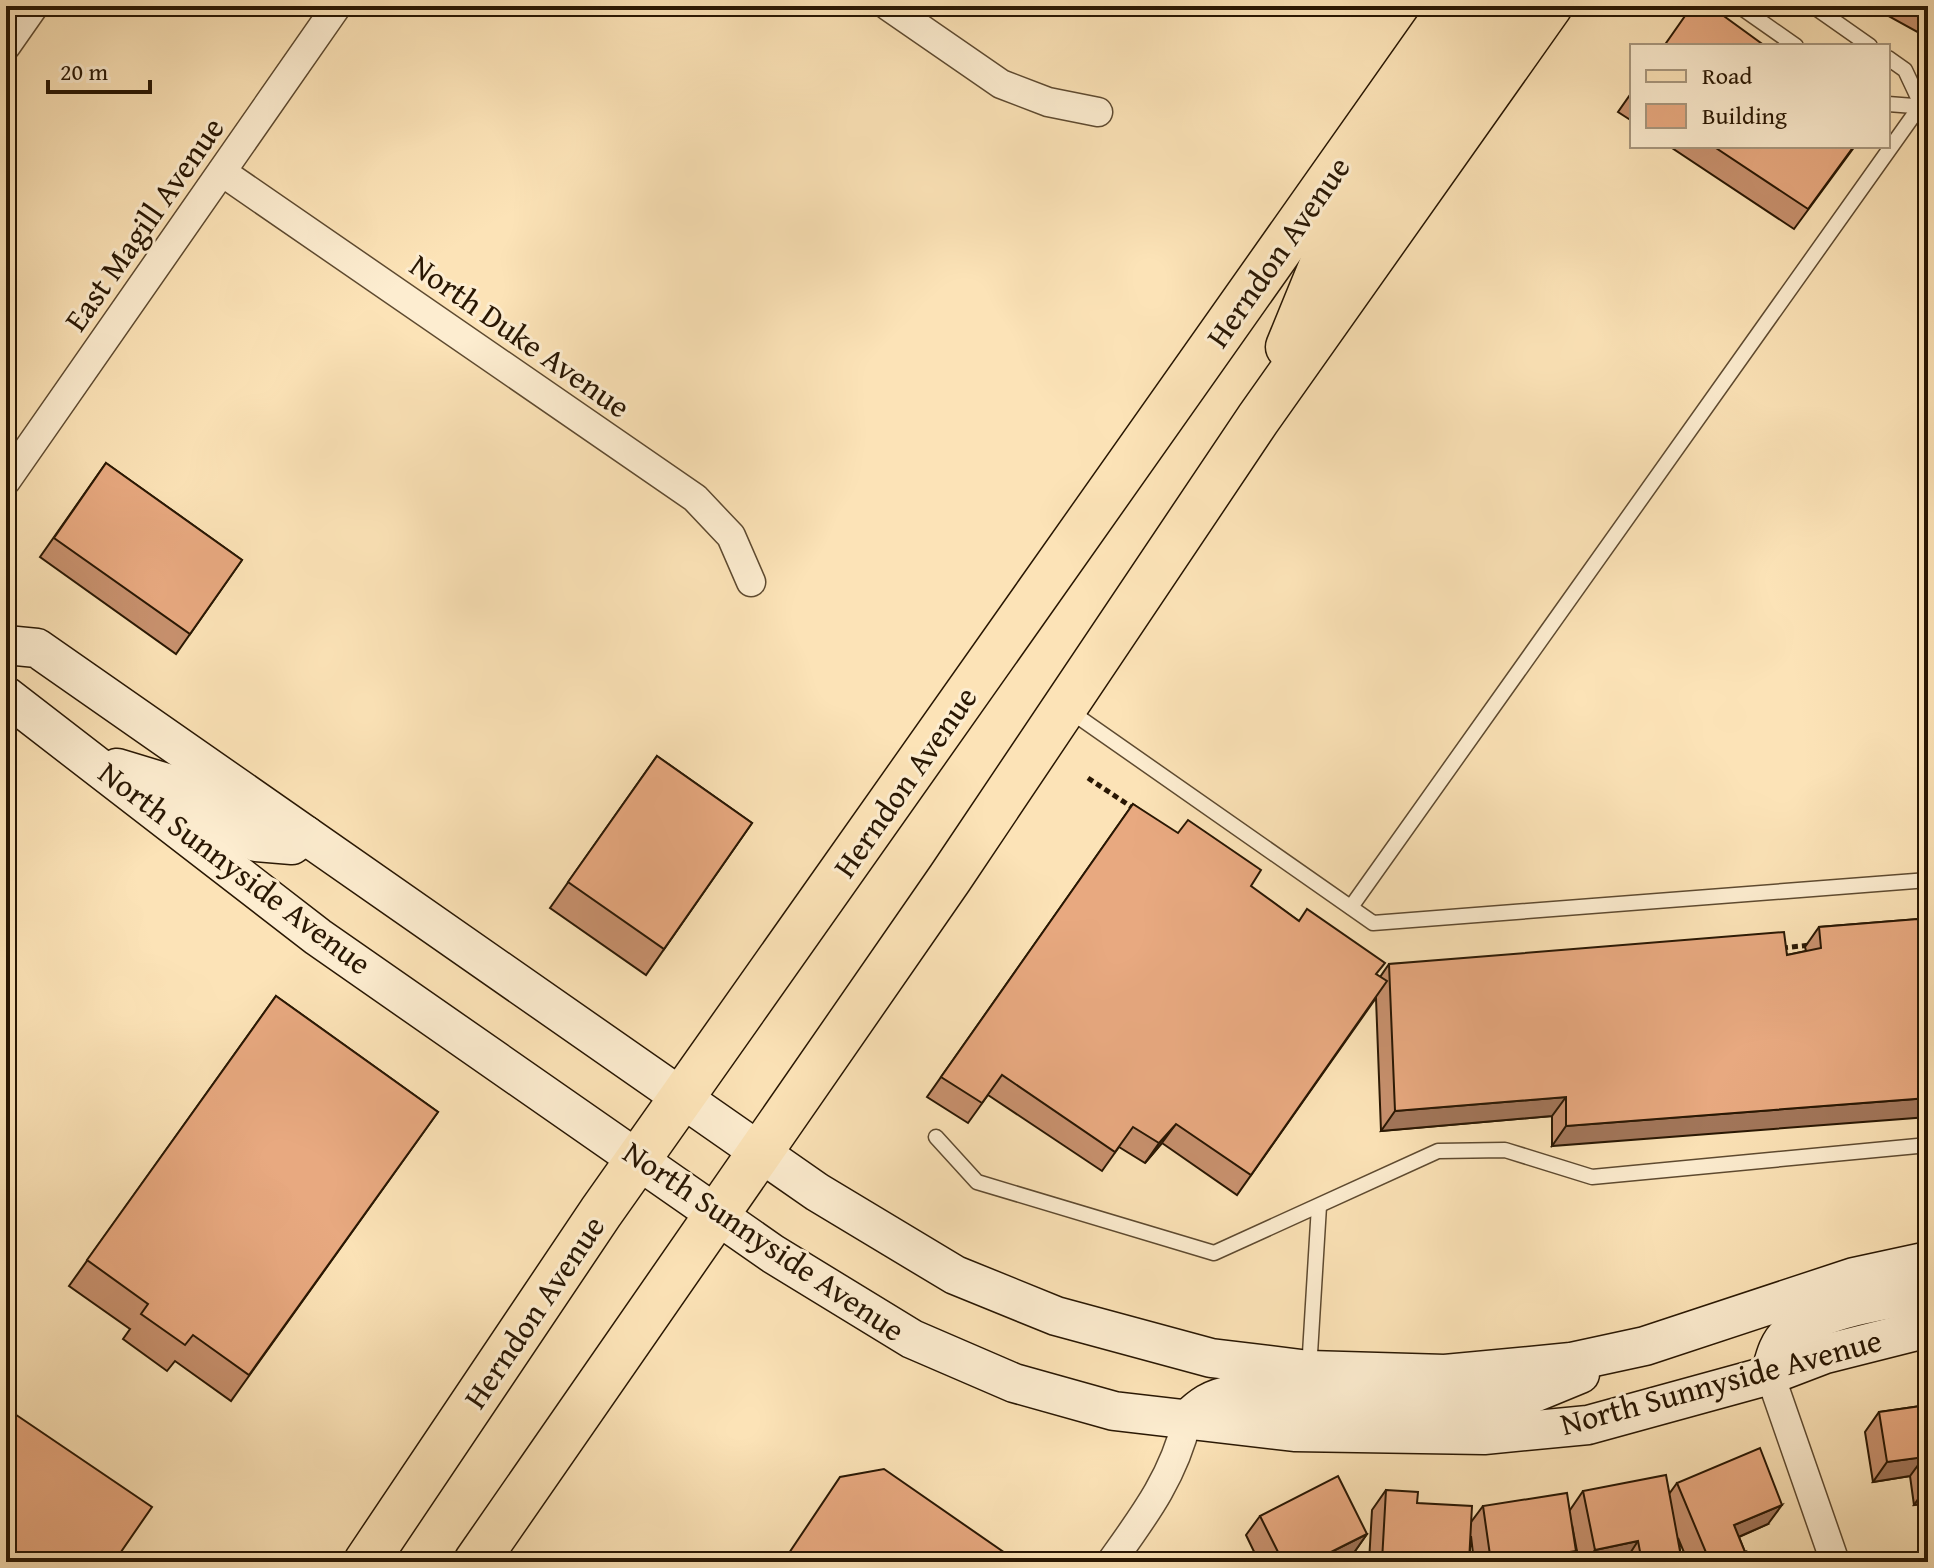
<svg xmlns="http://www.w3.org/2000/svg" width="1934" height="1568" font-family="'Gentium Book Plus',serif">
	<rect width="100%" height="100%" fill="#fce3b7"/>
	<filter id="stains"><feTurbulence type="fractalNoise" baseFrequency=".0025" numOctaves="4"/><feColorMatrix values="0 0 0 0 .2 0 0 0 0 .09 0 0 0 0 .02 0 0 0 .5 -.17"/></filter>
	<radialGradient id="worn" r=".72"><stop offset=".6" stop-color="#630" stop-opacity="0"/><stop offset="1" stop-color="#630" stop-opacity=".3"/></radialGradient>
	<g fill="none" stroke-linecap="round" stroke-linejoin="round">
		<defs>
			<g id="service">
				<polyline points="1739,6 1796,46"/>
				<polyline points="1813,6 1870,46"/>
				<polyline points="1888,58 1905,70 1921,104"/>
				<polyline points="1888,104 1927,107"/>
				<polyline points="1067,709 1373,923 1928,880"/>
				<polyline points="1351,907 1928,95"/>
				<polyline points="936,1137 977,1182 1214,1253 1438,1151 1505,1150 1592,1177 1928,1145"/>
				<polyline points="1309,1370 1319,1206"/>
			</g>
			<g id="minor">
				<polyline points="888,6 1001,84 1048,102 1098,112"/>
				<polyline points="6,46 34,6"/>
				<polyline points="222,172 695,498 731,536 751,582"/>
				<polyline points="6,481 337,6"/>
				<polyline points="1770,1375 1835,1562"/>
				<path d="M1111,1562C1144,1516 1174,1476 1187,1420"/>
			</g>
			<g id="secondary">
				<polyline points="6,645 37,648 817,1192 955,1275 1056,1316 1211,1358 1309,1370 1445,1374 1571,1362 1645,1346 1854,1277 1928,1261"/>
				<polyline points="6,696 318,937 773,1254 912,1339 1014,1383 1114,1411 1294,1432 1484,1435 1588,1425 1770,1375 1825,1354 1928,1328"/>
				<polyline points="117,768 180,787 256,842 292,845 305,835"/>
				<path d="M1770,1375C1774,1362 1777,1344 1788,1335C1820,1309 1888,1299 1928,1293"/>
				<path d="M1187,1420C1201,1406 1212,1398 1232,1395L1369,1405L1478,1403L1529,1395L1580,1374"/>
			</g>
			<g id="primary">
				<polyline points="1288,347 1324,259 1501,6"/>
				<polyline points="366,1562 601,1212 1452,6"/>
				<polyline points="476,1562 950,878 1258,419 1550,6"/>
			</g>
		</defs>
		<use href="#service" stroke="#5e4a30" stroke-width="17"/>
		<use href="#minor" stroke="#5e4a30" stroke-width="31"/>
		<use href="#secondary" stroke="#291703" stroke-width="41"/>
		<use href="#primary" stroke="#291703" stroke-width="47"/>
		<g stroke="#291703" stroke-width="5" stroke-dasharray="6 4" stroke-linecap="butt">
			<polyline points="1088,778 1133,808"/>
			<polyline points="1913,936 1928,935"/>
			<polyline points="1782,948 1811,945"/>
		</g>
		<use href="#service" stroke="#fdedd0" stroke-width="14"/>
		<use href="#minor" stroke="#fdedd0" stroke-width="28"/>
		<use href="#secondary" stroke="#fdedd0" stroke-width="38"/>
		<use href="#primary" stroke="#fce3b7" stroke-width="44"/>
	</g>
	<g fill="#c8916e" stroke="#291703" stroke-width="2">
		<polygon points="1885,6 1928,6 1928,26 1927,26 1921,34 1881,12"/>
		<polygon points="1632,92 1632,121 1618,112"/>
		<polygon points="1669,146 1855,146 1794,229"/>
		<polygon points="106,463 242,560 176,654 40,557"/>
		<polygon points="657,756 752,823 646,975 550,908"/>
		<polygon points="1133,804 1299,921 1380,977 1389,964 1787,955 1806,951 1805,947 1819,927 1918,919 1552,1146 1552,1116 1381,1131 1376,998 1237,1195 1162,1143 1145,1163 1119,1147 1102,1171 988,1095 968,1123 927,1097"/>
		<polygon points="276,996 438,1112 231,1401 175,1361 167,1371 123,1339 130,1329 69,1286"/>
		<polygon points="1928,1405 1928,1503 1914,1505 1910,1476 1873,1482 1865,1432 1879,1412"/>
		<polygon points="1677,1483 1768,1524 1739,1537 1745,1552 1738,1562 1688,1562 1678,1538 1682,1562 1625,1562 1625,1561 1579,1562 1572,1525 1569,1562 1474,1562 1471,1536 1469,1562 1369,1562 1372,1510 1386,1490 1417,1503 1471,1522 1483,1506 1570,1510 1583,1491 1669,1494"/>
		<polygon points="1260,1516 1367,1534 1353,1554 1336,1562 1259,1562 1246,1535"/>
	</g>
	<g fill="#a2765a" stroke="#291703" stroke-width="2">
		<polygon points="1566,1097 1552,1116 1381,1131 1395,1111"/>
		<polygon points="1928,1098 1928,1117 1552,1146 1566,1126"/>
		<polygon points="1176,1124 1162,1143 1145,1163 1159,1143"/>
		<polygon points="1924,1457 1910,1476 1873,1482 1887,1462"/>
		<polygon points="1928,1485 1928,1503 1914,1505"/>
		<polygon points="1782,1505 1768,1524 1720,1545 1734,1525"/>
		<polygon points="1367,1534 1353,1554 1336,1562 1316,1562 1319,1558"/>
		<polygon points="1638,1541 1625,1561 1586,1562 1595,1550"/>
		<polygon points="1576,1551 1569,1562 1528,1562 1531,1558"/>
		<polygon points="1745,1552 1738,1562 1721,1562"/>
	</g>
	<g fill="#e8a980" stroke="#291703" stroke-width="2">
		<polygon points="1692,6 1710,6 1765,46 1664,46"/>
		<polygon points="1713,146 1854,146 1808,209"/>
		<polygon points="106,463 242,560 190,634 54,538"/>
		<polygon points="657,756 752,823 664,949 568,882"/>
		<polygon points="1133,804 1178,833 1188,820 1261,870 1251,886 1299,921 1307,909 1385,963 1376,974 1387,981 1251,1175 1176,1124 1159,1143 1133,1127 1115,1152 1002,1075 982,1103 941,1077"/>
		<polygon points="1918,919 1918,940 1928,939 1928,1098 1566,1126 1566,1097 1395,1111 1389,964 1784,932 1787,955 1821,948 1819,927"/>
		<polygon points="276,996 438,1112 249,1375 193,1335 185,1345 141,1314 148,1304 87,1260"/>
		<polygon points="1928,1405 1928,1485 1924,1457 1887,1462 1879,1412"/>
		<polygon points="6,1408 152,1507 114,1562 6,1562"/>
		<polygon points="1760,1448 1782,1505 1734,1525 1745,1552 1721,1562 1710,1562 1677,1483"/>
		<polygon points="884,1469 1018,1562 783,1562 840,1477"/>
		<polygon points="1666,1475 1682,1562 1642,1562 1638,1541 1595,1550 1583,1491"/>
		<polygon points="1338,1476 1367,1534 1319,1558 1321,1562 1283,1562 1260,1516"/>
		<polygon points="1386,1490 1418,1492 1417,1503 1472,1506 1469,1562 1382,1561"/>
		<polygon points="1567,1493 1576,1551 1531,1558 1532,1562 1491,1562 1483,1506"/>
	</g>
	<g text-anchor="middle" stroke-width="6" stroke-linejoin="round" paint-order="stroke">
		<g font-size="32" fill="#291703" stroke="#fdedd0">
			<text transform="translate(144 224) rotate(-55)" y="11">East Magill Avenue</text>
			<text transform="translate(1278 252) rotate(-55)" y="11">Herndon Avenue</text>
			<text transform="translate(520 336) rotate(35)" y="11">North Duke Avenue</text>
			<text transform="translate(905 782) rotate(-55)" y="11">Herndon Avenue</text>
			<text transform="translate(235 868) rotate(37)" y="11">North Sunnyside Avenue</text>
			<text transform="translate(764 1241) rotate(34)" y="11">North Sunnyside Avenue</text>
			<text transform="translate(534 1312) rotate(-56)" y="11">Herndon Avenue</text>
			<text transform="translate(1721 1382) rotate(-15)" y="11">North Sunnyside Avenue</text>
		</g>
	</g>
	<rect width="1934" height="1568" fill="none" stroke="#fce3b7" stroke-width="32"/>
	<rect x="8" y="8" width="1918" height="1552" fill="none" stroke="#291703" stroke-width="4"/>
	<rect x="16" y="16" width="1902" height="1536" fill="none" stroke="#291703" stroke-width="2"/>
	<rect x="1630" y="44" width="260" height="104" fill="#fdedd0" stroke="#a8977e" stroke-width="2"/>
	<rect x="1646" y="70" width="40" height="12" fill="#fce3b7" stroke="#a8977e" stroke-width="2"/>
	<text x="1702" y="84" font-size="24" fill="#291703">Road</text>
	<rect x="1646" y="104" width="40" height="24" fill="#e8a980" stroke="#a8977e" stroke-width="2"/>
	<text x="1702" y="124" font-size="24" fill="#291703">Building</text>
	<path d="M48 80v12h102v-12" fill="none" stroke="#291703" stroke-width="4"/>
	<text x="60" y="80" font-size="24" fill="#291703" stroke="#fdedd0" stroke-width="6" paint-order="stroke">20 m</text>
	<rect width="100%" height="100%" filter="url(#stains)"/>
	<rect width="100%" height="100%" fill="url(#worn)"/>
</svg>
